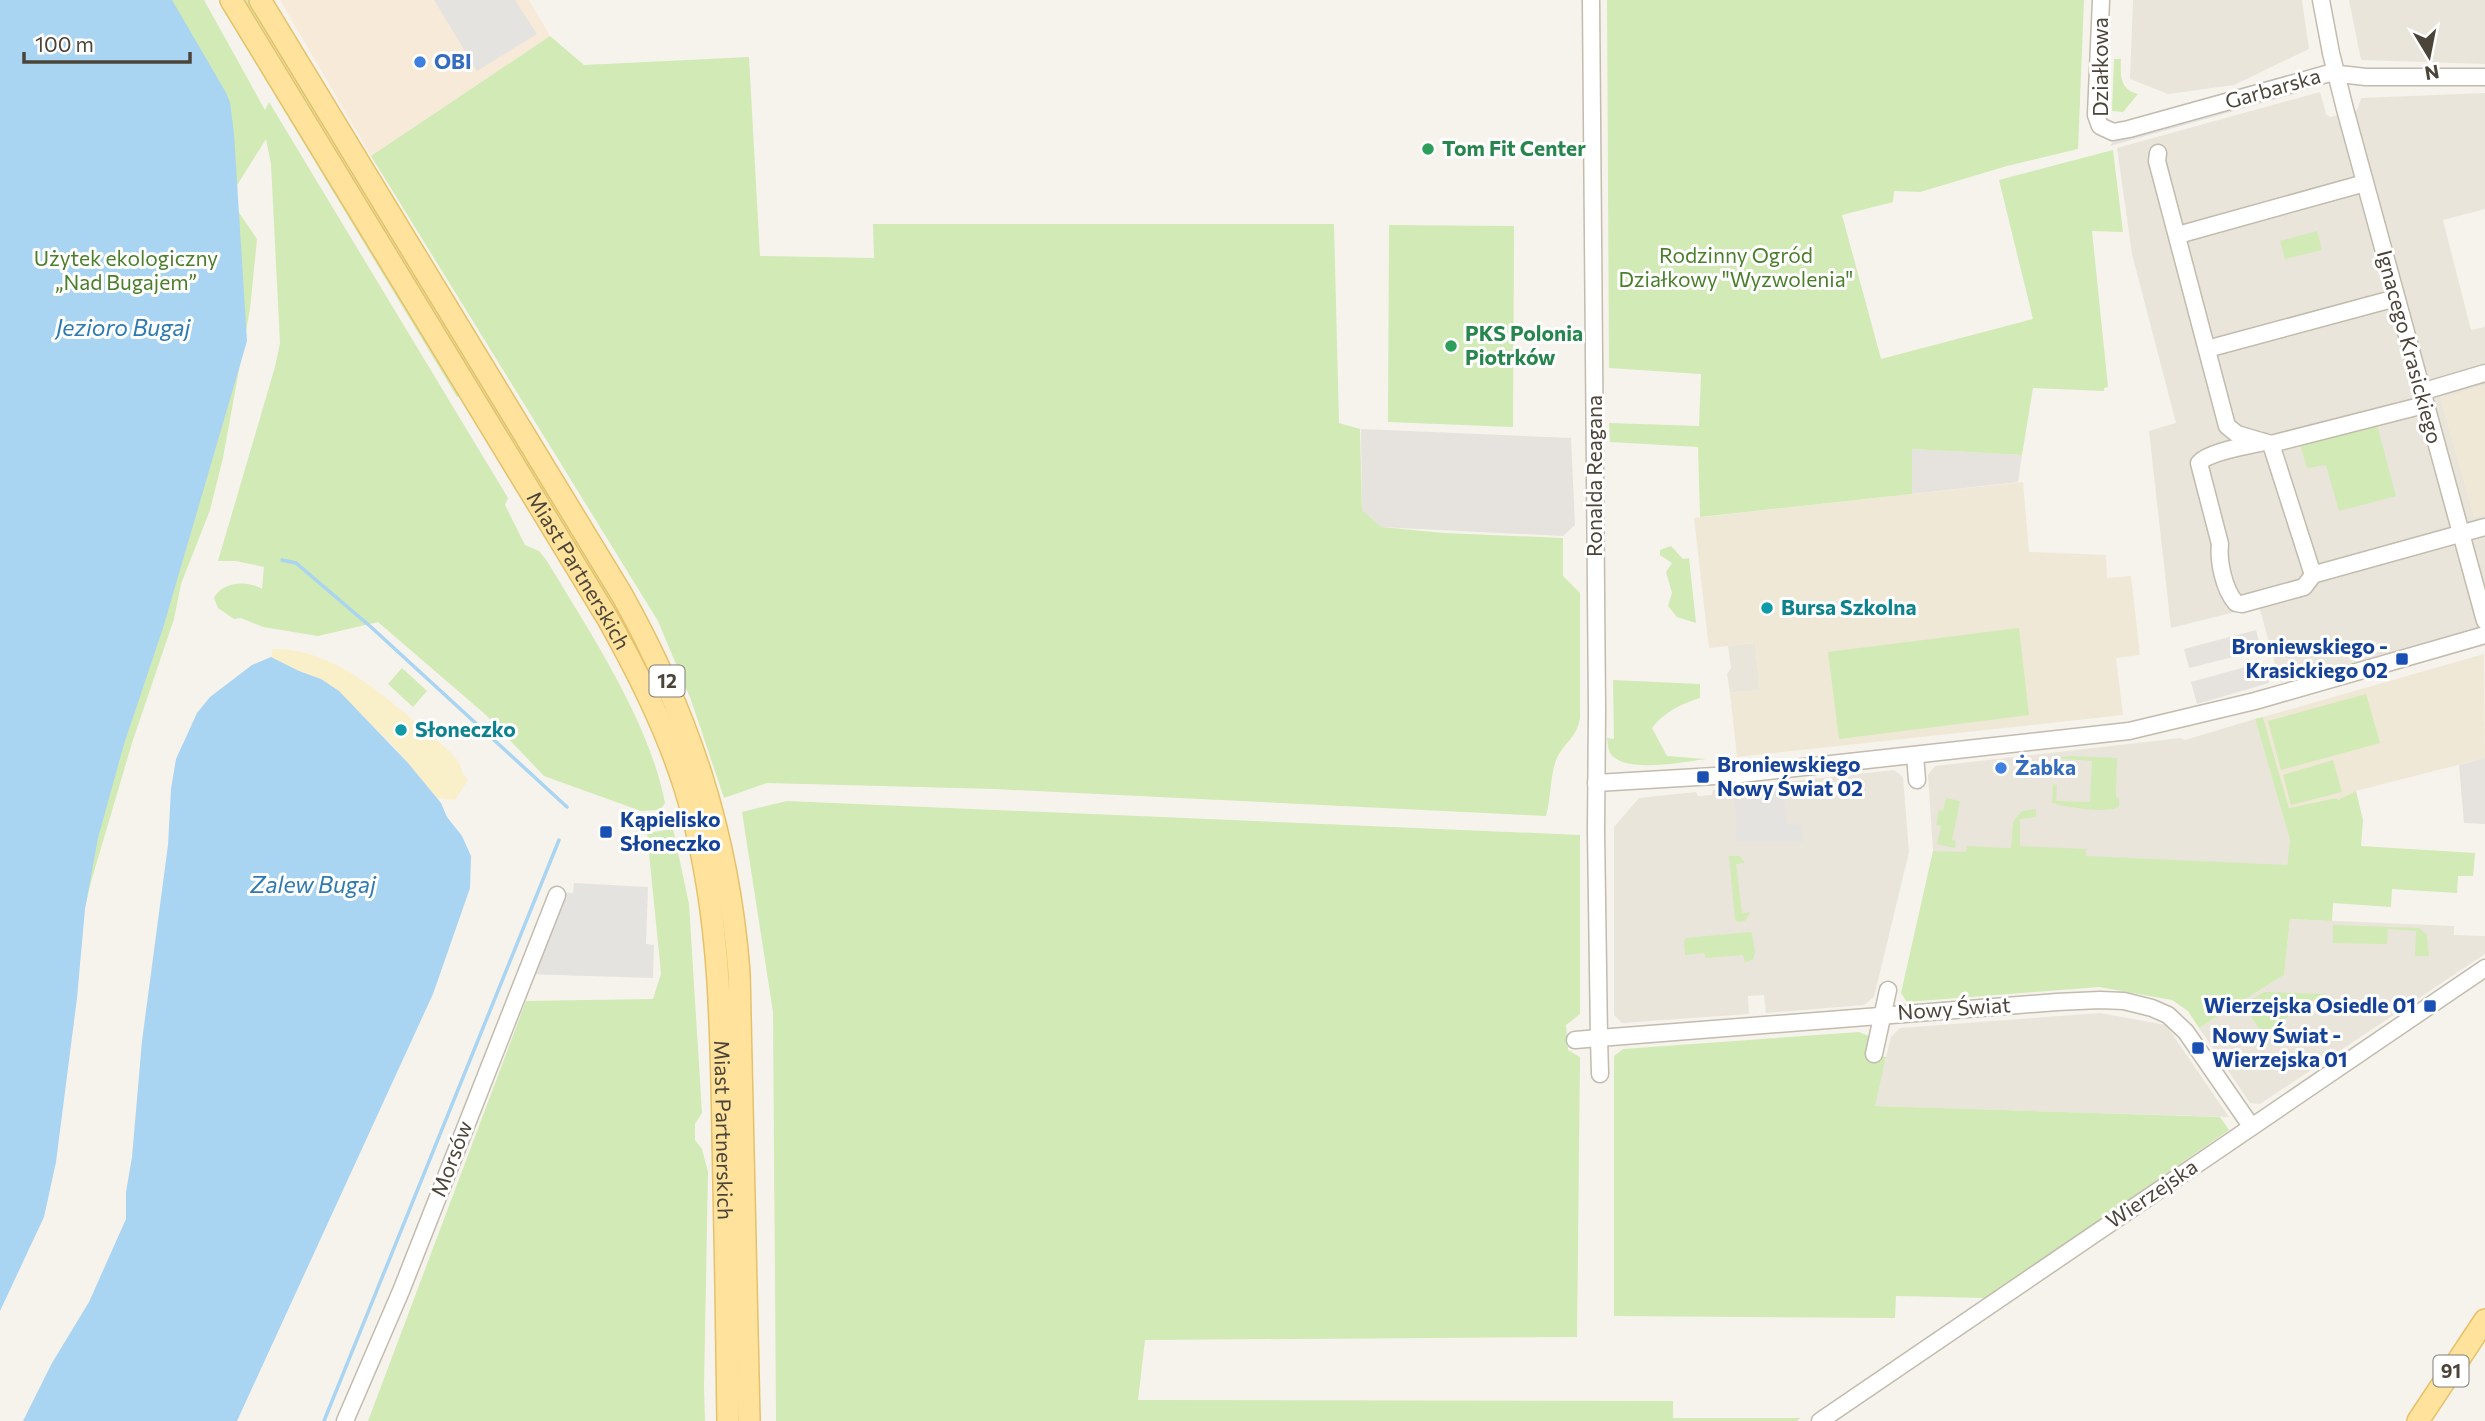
<svg xmlns="http://www.w3.org/2000/svg" width="2485" height="1421" font-family="Commissioner,sans-serif">
	<rect width="100%" height="100%" fill="#f6f3ec"/>
	<g fill="#eae5da">
		<polygon points="2133,0 2302,0 2309,49 2234,85 2168,94 2130,79"/>
		<polygon points="2349,0 2485,0 2485,64 2361,60"/>
		<polygon points="2320,92 2326,114 2330,117 2354,112 2358,108 2361,98 2485,93 2485,209 2443,220 2471,330 2485,327 2485,627 2280,682 2259,606 2171,628 2149,431 2176,423 2132,254 2117,148"/>
		<polygon points="1755,643 1760,690 1730,693 1727,674 1731,668 1728,646"/>
		<polygon points="2255,719 2290,840 2287,866 1933,851 1928,775 1935,766 2181,738 2185,740"/>
		<polygon points="1894,770 1903,777 1909,852 1874,997 1864,1005 1766,1013 1764,995 1748,996 1749,1014 1622,1023 1614,1015 1614,827 1639,798 1696,792 1698,796 1712,795 1713,790"/>
		<polygon points="2290,919 2454,926 2454,935 2485,936 2485,954 2260,1104 2250,1103 2199,1028 2284,975"/>
		<polygon points="2100,1013 2166,1025 2229,1117 1874,1106 1891,1037 1900,1028"/>
	</g>
	<polygon fill="#f7ead8" points="280,0 529,0 550,36 371,156"/>
	<g fill="#e6e2dd">
		<polygon points="1361,429 1571,438 1575,525 1563,536 1380,527 1362,510"/>
		<polygon points="1911,449 2022,455 2018,482 1912,494"/>
		<polygon points="2256,630 2261,650 2189,668 2184,649"/>
		<polygon points="2263,662 2269,683 2197,704 2191,682"/>
		<polygon points="2485,758 2485,824 2464,823 2459,765"/>
	</g>
	<g fill="#efe8d6">
		<polygon points="2485,385 2485,515 2474,518 2440,398"/>
		<polygon points="2023,482 2029,552 2106,555 2107,578 2131,576 2140,655 2116,658 2123,715 1737,757 1730,693 1760,690 1755,643 1709,648 1694,518"/>
		<polygon points="2484,654 2485,758 2356,791 2338,800 2336,798 2289,808 2263,717"/>
	</g>
	<g fill="#d2eab5">
		<path d="M0,0H204L265,110L269,102L508,498L505,505L525,545L539,551L547,561C590,633 649,720 665,803L660,810L641,811L544,776L486,715L378,622L318,636L263,627L241,618L234,619L218,608L214,598C222,581 249,580 262,589L264,567L236,561H218L275,367L280,343L271,164L266,139L229,198L257,239L250,309L223,458L210,510L181,584L174,619L132,743L91,882L71,965Z"/>
		<polygon points="239,0 251,0 653,666 683,759"/>
		<polygon points="1607,0 2084,0 2078,149 2007,166 1920,192 1894,191 1893,202 1842,215 1881,359 2033,319 1999,180 2113,150 2123,232 2092,231 2108,387 2104,388 2104,391 2033,388 2022,455 1912,449 1912,494 1700,517 1698,447 1610,442 1609,423 1699,426 1701,374 1609,368"/>
		<polygon points="222,8 235,22 461,395 457,397"/>
		<path d="M550,36L584,65L749,57L760,256L874,258L873,224H1334L1339,423L1360,429L1362,510L1381,527L1444,533L1563,538V576L1580,593V717C1578,737 1564,742 1556,760C1550,777 1551,798 1546,816L995,789L767,783L724,798L691,700L658,621L371,156Z"/>
		<path d="M2114,59H2121C2120,75 2120,90 2138,94L2123,112L2112,111Z"/>
		<polygon points="1389,225 1514,226 1513,427 1388,422"/>
		<polygon points="2317,231 2322,250 2285,259 2280,241"/>
		<polygon points="2377,425 2396,496 2339,511 2326,465 2307,468 2300,444"/>
		<polygon points="1671,546 1683,559 1689,558 1696,623 1677,617 1668,606 1672,593 1666,572 1672,563 1660,555 1660,550"/>
		<polygon points="2019,628 2029,715 1839,739 1828,652"/>
		<polygon points="402,668 427,691 413,707 388,684"/>
		<path d="M1613,680L1700,684V698C1681,704 1664,712 1652,728L1667,756L1706,759C1683,762 1634,772 1615,758C1608,754 1608,746 1607,738L1614,739Z"/>
		<polygon points="2366,694 2380,743 2281,770 2268,721"/>
		<polygon points="2263,717 2289,808 2336,798 2338,800 2356,791 2363,820 2361,846 2475,853 2473,876 2458,876 2457,893 2392,889 2391,907 2333,903 2332,921 2290,919 2284,975 2199,1028 2188,1011 2172,1000 2099,987 1907,1002 1901,993 1933,851 1966,852 1967,846 2011,848 2013,822 2022,811 2036,809 2036,817 2020,819 2020,846 2086,849 2086,856 2287,865 2290,840 2255,719"/>
		<path d="M2070,756L2117,758L2116,797L2119,798V807C2105,814 2067,807 2052,803L2053,784L2057,785L2056,801L2090,802L2092,761L2052,758Z"/>
		<polygon points="2333,760 2342,792 2291,805 2283,775"/>
		<polygon points="1946,798 1960,801 1952,840 1956,841 1955,848 1937,844 1941,826 1936,825 1939,810 1943,811"/>
		<polygon points="787,801 1580,835 1580,1014 1566,1025 1568,1050 1580,1057 1577,1337 1145,1340 1138,1400 1673,1401 1673,1418 1800,1418 1797,1421 776,1421 773,1012 742,812"/>
		<polygon points="673,829 689,904 702,1113 695,1124 695,1140 702,1149 708,1172 704,1386 705,1421 368,1421 526,1001 653,999 661,974 660,963 647,833"/>
		<polygon points="1729,856 1740,856 1745,863 1736,864 1742,913 1750,912 1745,921 1738,922 1735,920"/>
		<polygon points="2333,925 2419,928 2427,935 2429,956 2415,956 2416,931 2388,929 2387,944 2333,943"/>
		<polygon points="1750,932 1752,933 1755,953 1753,959 1745,963 1743,955 1706,958 1704,953 1685,955 1684,942 1686,938"/>
		<polygon points="2264,992 2326,994 2317,1000 2314,999 2263,1034 2247,1011 2244,1010 2239,1013 2236,1009"/>
		<polygon points="1859,1032 1871,1037 1866,1053 1886,1057 1875,1106 2220,1117 2229,1130 1987,1298 1896,1296 1895,1318 1614,1316 1614,1056 1623,1049"/>
	</g>
	<path fill="#f9efc9" d="M273,649C332,648 381,693 423,729C433,738 446,747 455,757C462,764 460,773 468,780L455,800L437,798L390,742L321,679L299,671L271,657Z"/>
	<g fill="#e5e3e0">
		<polygon points="434,0 515,0 537,34 477,71"/>
		<polygon points="2302,86 2298,93 2110,146 2115,139"/>
		<polygon points="1783,784 1787,824 1801,825 1803,842 1737,842 1734,790"/>
		<polygon points="574,883 648,887 646,944 654,945 653,978 526,974 557,892 573,893"/>
	</g>
	<g fill="#a9d4f2">
		<polygon points="0,0 172,0 225,91 230,102 234,134 247,341 163,628 124,744 98,838 85,909 77,998 56,1162 44,1217 0,1311"/>
		<polygon points="271,657 299,671 321,679 339,691 408,763 441,803 447,817 462,836 471,856 470,888 433,994 237,1421 23,1421 52,1363 89,1302 126,1219 126,1192 132,1157 142,1041 168,845 171,789 176,759 197,713 210,697 252,665"/>
	</g>
	<g fill="none" stroke-linecap="round" stroke-linejoin="round">
		<g stroke="#a9d4f2" stroke-width="3.5">
			<polyline points="282,560 296,563 371,627 567,807"/>
			<polyline points="324,1421 559,840"/>
		</g>
		<defs>
			<g id="minor">
				<polyline points="1591,0 1597,710 1596,831 1599,1038 2057,1002 2100,1000 2124,1001 2152,1008 2168,1015 2186,1032 2251,1126"/>
				<polyline points="2101,0 2096,115 2100,126 2113,132 2129,129 2330,73 2366,77 2485,77"/>
				<polyline points="2321,0 2331,53 2345,109 2485,621"/>
				<polyline points="2158,153 2157,161 2227,426 2237,434 2271,444 2313,575"/>
				<polyline points="2178,235 2365,183"/>
				<polyline points="2207,349 2396,298"/>
				<polyline points="2421,392 2485,373"/>
				<path d="M2264,442C2248,446 2209,451 2199,463L2220,544C2218,561 2224,590 2236,603L2242,604L2304,587L2313,575L2319,573L2485,527"/>
				<polyline points="2271,444 2424,405"/>
				<polyline points="1915,755 1917,780"/>
				<polyline points="1596,783 1732,775 2129,731 2255,701 2485,635"/>
				<polyline points="1575,1040 1599,1038 1600,1074"/>
				<polyline points="1874,1054 1888,990"/>
				<polyline points="345,1421 401,1291 557,895"/>
				<polyline points="1820,1421 2485,968"/>
			</g>
			<g id="major">
				<path id="s1" d="M231,0L608,619C638,673 666,728 685,788C720,901 721,1017 723,1134C725,1230 727,1325 728,1421"/>
				<path d="M260,0L622,595C690,717 728,833 739,972L749,1421"/>
				<polyline points="2418,1421 2485,1320"/>
			</g>
		</defs>
		<use href="#minor" stroke="#c2bbae" stroke-width="19"/>
		<use href="#major" stroke="#e6c16a" stroke-width="24"/>
		<use href="#minor" stroke="#fff" stroke-width="16"/>
		<use href="#major" stroke="#ffe39c" stroke-width="21"/>
	</g>
	<g fill="#3f7fe0" stroke="#fff" stroke-width="2.5">
		<circle cx="420" cy="62" r="7"/>
		<circle cx="2001" cy="768" r="7"/>
	</g>
	<g fill="#2e9e5b" stroke="#fff" stroke-width="2.5">
		<circle cx="1428" cy="149" r="7"/>
		<circle cx="1451" cy="346" r="7"/>
	</g>
	<g fill="#0f9aa8" stroke="#fff" stroke-width="2.5">
		<circle cx="1767" cy="608" r="7"/>
		<circle cx="401" cy="730" r="7"/>
	</g>
	<g fill="#1a4fb4" stroke="#fff" stroke-width="2.5">
		<rect x="2395" y="652" width="14" height="14" rx="3.5"/>
		<rect x="1696" y="770" width="14" height="14" rx="3.5"/>
		<rect x="599" y="825" width="14" height="14" rx="3.5"/>
		<rect x="2423" y="999" width="14" height="14" rx="3.5"/>
		<rect x="2191" y="1041" width="14" height="14" rx="3.5"/>
	</g>
	<g text-anchor="middle" stroke-width="6" stroke-linejoin="round" paint-order="stroke">
		<g fill="#fff" stroke="#817c74" stroke-width="2">
			<rect x="649.5" y="665.5" width="35" height="31" rx="5"/>
			<rect x="2433.5" y="1355.5" width="35" height="31" rx="5"/>
		</g>
		<g font-size="19" font-weight="bold" fill="#4b4439">
			<text x="667" y="688">12</text>
			<text x="2451" y="1378">91</text>
		</g>
		<g font-size="21" font-weight="bold" fill="#366cbe" stroke="#fff" text-anchor="start">
			<text x="434" y="69">OBI</text>
			<text x="2015" y="775">Żabka</text>
		</g>
		<g font-size="21" fill="#4b4439" stroke="#fff">
			<text transform="translate(2101 67) rotate(-90)" y="7">Działkowa</text>
			<text transform="translate(2273 89) rotate(-16)" y="7">Garbarska</text>
			<text transform="translate(2409 347) rotate(75)" y="7">Ignacego Krasickiego</text>
			<text transform="translate(1595 476) rotate(-90)" y="7">Ronalda Reagana</text>
			<text dy="7" stroke="none"><textPath href="#s1" startOffset="668">Miast Partnerskich</textPath></text>
			<text transform="translate(1954 1009) rotate(-4)" y="7">Nowy Świat</text>
			<text dy="7" stroke="none"><textPath href="#s1" startOffset="1256">Miast Partnerskich</textPath></text>
			<text transform="translate(452 1159) rotate(-69)" y="7">Morsów</text>
			<text transform="translate(2152 1194) rotate(-34)" y="7">Wierzejska</text>
		</g>
		<g font-size="21" font-weight="bold" fill="#27864d" stroke="#fff" text-anchor="start">
			<text x="1442" y="156">Tom Fit Center</text>
			<text x="1465" y="341">PKS Polonia<tspan x="1465" dy="24">Piotrków</tspan></text>
		</g>
		<g font-size="21" fill="#4a7f2a" stroke="#fff">
			<text x="1736" y="263">Rodzinny Ogród<tspan x="1736" dy="24">Działkowy "Wyzwolenia"</tspan></text>
			<text x="126" y="266">Użytek ekologiczny<tspan x="126" dy="24">„Nad Bugajem”</tspan></text>
		</g>
		<g font-size="21" font-weight="bold" fill="#0d838f" stroke="#fff" text-anchor="start">
			<text x="1781" y="615">Bursa Szkolna</text>
			<text x="415" y="737">Słoneczko</text>
		</g>
		<g font-size="21" font-weight="bold" fill="#164399" stroke="#fff" text-anchor="start">
			<text x="2388" y="654" text-anchor="end">Broniewskiego -<tspan x="2388" dy="24">Krasickiego 02</tspan></text>
			<text x="1717" y="772">Broniewskiego<tspan x="1717" dy="24">Nowy Świat 02</tspan></text>
			<text x="620" y="827">Kąpielisko<tspan x="620" dy="24">Słoneczko</tspan></text>
			<text x="2416" y="1013" text-anchor="end">Wierzejska Osiedle 01</text>
			<text x="2212" y="1043">Nowy Świat -<tspan x="2212" dy="24">Wierzejska 01</tspan></text>
		</g>
		<g font-size="23" font-style="italic" fill="#2e7ab2" stroke="#fff">
			<text x="123" y="336">Jezioro Bugaj</text>
			<text x="313" y="893">Zalew Bugaj</text>
		</g>
	</g>
	<g transform="translate(2429 56) rotate(170)" stroke="#ffffff" stroke-width="5" paint-order="stroke">
	<path d="M0-5L12 26L0 18L-12 26Z" fill="#4b4439"/>
	<text y="-10" font-size="19" font-weight="bold" text-anchor="middle" fill="#4b4439">N</text>
	</g>
	<path d="M24 52v10h166v-10" fill="none" stroke="#4b4439" stroke-width="3.5"/>
	<text x="35" y="52" font-size="21" fill="#4b4439" stroke="#ffffff" stroke-width="5" paint-order="stroke">100 m</text>
</svg>
